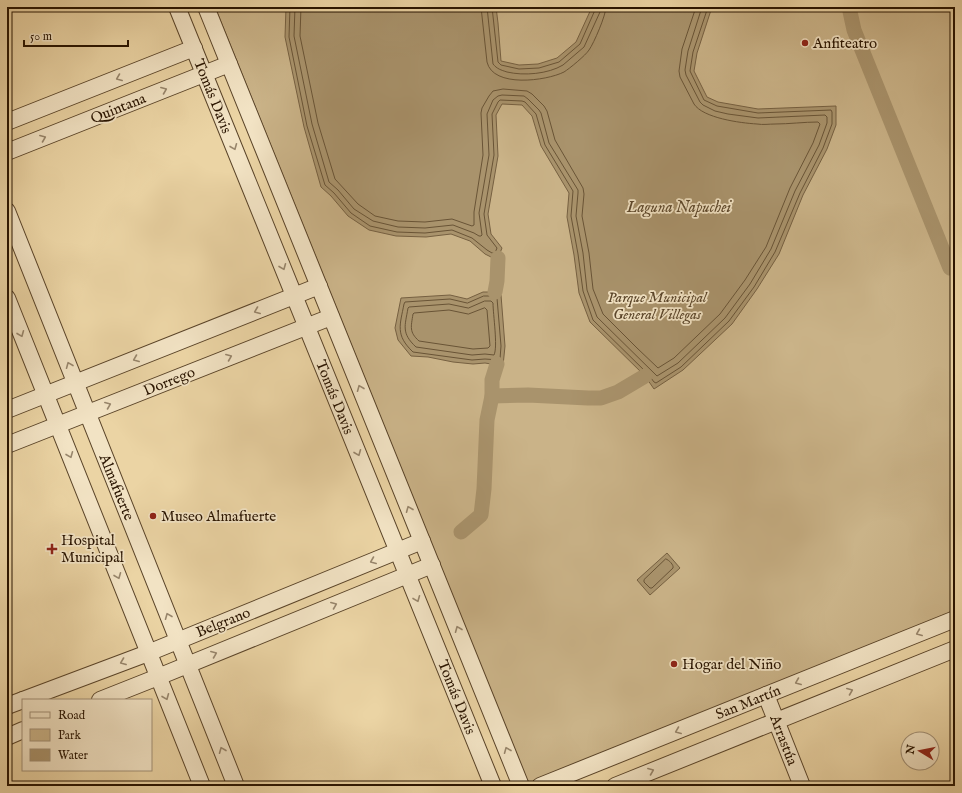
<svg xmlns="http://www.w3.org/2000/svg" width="962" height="793" font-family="'IM FELL English',serif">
	<rect width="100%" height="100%" fill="#ebd4a4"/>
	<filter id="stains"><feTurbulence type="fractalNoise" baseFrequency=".005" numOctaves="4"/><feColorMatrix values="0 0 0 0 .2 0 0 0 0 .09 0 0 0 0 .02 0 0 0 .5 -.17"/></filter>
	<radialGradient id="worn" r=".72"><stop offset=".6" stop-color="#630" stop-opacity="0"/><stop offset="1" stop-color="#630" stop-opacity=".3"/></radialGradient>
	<polygon fill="#cab388" stroke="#7a6444" points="215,7 955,7 955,612 529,785"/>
	<g fill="#a9936c" stroke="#766041">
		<polygon points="286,7 496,7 498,23 501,61 519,65 538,64 557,58 576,42 592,7 712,7 697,53 694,71 707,97 718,102 758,109 836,106 836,125 827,149 803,195 779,254 757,289 732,324 683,370 654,389 645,376 590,322 579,293 574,255 567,217 569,193 541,146 532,116 522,105 502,104 496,115 498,156 488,214 491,234 502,248 498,258 491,257 485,254 470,241 451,234 426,237 396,236 369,230 348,216 331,196 321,187 304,127 285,37"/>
		<polygon points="483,292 495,292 501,295 505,346 503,366 485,363 473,364 453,362 428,357 411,356 398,340 395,328 401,298 450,295 467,299"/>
		<polygon points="667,553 680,568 650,595 637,580"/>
	</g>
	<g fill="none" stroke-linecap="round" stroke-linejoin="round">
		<g stroke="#695436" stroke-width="1">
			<polyline points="290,7 289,37 307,126 325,185 334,193 351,213 370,226 397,232 425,233 452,230 472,238 487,250 492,253 495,253 497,248 487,235 484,214 494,155 492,114 498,102 500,100 522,101 525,102 536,114 545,145 573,191 571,216 578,254 583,291 593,320 648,374 654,382 656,383 681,367 729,321 754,287 775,252 800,193 823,148 832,124 832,112 831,110 758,113 717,106 704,100 690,71 693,52 708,7"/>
			<polyline points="295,7 294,36 312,124 329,182 338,190 354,209 373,221 398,227 425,228 453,225 474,233 479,236 481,236 482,235 479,213 489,155 487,114 493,100 498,96 502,95 524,96 528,99 539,110 541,113 549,143 578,190 578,193 576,216 583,253 587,290 597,317 657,376 678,363 725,318 750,284 771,249 795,191 819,145 827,123 827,117 825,115 758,118 728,114 715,111 703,105 700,102 686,75 685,70 688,51 702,7"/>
			<path d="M301,7L300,36L318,123L335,179L358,204L375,216L398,221L425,222L452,219L472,226L474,225V212L483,155L481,113L482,108L489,96L493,91L503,89L527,91L532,94L544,106L547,111L555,140L583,188L584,194L582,216L589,253L593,289L603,314L637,348L658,368L674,358L720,314L745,280L766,247L790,188L813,143L820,124L818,122C804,122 789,124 775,124C769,124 763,125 757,124C740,123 703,118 694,104L680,77L679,71L682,49L696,7"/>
			<path d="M481,7L487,62C493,88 546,81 564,72C569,69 586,55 589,50C594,43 606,15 606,7"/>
			<path d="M487,7L493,64C497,69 501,70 507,72C524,76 548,74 563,65L584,47L600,12V7"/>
			<polyline points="492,7 498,62 501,65 519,69 539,68 559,62 580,44 595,10 595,7"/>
			<path d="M484,296H494L497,298L501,346L500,359L499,360L485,359L472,360L413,352C395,335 400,325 404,304L405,302L450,299L467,303Z"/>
			<path d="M485,301H491L493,303C493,314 498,347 494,355L485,354L472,355L416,347C401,333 405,326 408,308L409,307L449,304L468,308Z"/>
			<path d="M485,308L487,310L490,346L488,348L473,349L419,341C409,332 411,327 413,314L414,313L449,310L468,314Z"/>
			<path d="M666,559C669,560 674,565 673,568L652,588H650L644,582V580Z"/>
		</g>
		<g stroke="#a9936c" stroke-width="15">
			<polyline points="849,7 854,30 950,268"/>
			<polyline points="495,292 497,281 498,258"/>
			<polyline points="492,396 528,395 588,398 601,398 618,392 645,376"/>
			<polyline points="461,532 481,515 484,489 487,420 492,396 492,380 497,364"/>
		</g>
		<defs>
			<g id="minor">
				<polyline points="177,7 493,786"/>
				<polyline points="206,7 521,786"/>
				<polyline points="7,122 194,48"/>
				<polyline points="7,152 229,64"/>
				<polyline points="7,211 236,786"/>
				<polyline points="7,298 202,786"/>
				<polyline points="7,410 319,286"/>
				<polyline points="7,445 331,317"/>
				<polyline points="766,695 802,786"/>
				<polyline points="23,700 148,653 422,541"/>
				<polyline points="100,700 158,677 432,565"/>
				<polyline points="7,706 23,700"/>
				<polyline points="7,737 23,730"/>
				<polyline points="540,786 955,619"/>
				<polyline points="615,786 955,649"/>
			</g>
		</defs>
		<use href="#minor" stroke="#5a4429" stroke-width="18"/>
		<use href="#minor" stroke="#f2e3c4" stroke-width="16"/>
	</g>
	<defs><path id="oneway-chevron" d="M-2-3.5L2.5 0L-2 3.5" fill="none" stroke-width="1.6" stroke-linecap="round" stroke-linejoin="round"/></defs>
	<g stroke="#98866c">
		<use href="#oneway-chevron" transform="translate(119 78) rotate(158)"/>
		<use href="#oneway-chevron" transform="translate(164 90) rotate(-22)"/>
		<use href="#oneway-chevron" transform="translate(43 138) rotate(-22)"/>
		<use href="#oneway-chevron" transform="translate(234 147) rotate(68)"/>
		<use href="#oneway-chevron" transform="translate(283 267) rotate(68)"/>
		<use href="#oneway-chevron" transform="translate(257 311) rotate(158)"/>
		<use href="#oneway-chevron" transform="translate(21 334) rotate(68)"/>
		<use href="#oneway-chevron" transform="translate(229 357) rotate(-22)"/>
		<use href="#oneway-chevron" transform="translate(136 359) rotate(158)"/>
		<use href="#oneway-chevron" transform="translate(69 365) rotate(-112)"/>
		<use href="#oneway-chevron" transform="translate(360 388) rotate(-112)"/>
		<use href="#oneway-chevron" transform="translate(108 405) rotate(-22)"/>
		<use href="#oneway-chevron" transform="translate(358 453) rotate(68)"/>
		<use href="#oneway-chevron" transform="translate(70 455) rotate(68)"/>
		<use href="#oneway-chevron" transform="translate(409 509) rotate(-112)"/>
		<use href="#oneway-chevron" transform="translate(373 561) rotate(158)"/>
		<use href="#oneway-chevron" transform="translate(118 576) rotate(68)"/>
		<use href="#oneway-chevron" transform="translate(417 599) rotate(68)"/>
		<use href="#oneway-chevron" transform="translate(334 605) rotate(-22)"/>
		<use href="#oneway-chevron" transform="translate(168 616) rotate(-112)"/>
		<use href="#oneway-chevron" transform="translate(458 629) rotate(-112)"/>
		<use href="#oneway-chevron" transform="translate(919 633) rotate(158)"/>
		<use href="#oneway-chevron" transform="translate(214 654) rotate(-22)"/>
		<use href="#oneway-chevron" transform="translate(123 662) rotate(159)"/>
		<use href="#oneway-chevron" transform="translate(798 682) rotate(158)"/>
		<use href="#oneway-chevron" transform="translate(850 691) rotate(-22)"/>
		<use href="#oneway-chevron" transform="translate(166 697) rotate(68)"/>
		<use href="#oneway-chevron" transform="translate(678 731) rotate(158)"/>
		<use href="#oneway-chevron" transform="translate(222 750) rotate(-112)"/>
		<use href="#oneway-chevron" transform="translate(507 750) rotate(-112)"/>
		<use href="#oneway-chevron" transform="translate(651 771) rotate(-22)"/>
	</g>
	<g fill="#8f2418" stroke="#f2e3c4" stroke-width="1.5">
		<circle cx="805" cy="43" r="4"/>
		<circle cx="153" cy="516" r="4"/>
		<path d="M50 543h4v4h4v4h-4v4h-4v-4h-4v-4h4z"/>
		<circle cx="674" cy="664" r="4"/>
	</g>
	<g text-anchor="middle" stroke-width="3.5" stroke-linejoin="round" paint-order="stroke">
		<g font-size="15" fill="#291400" stroke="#f2e3c4" text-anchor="start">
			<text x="813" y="48">Anfiteatro</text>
			<text x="161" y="521">Museo Almafuerte</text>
			<text x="61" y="545">Hospital<tspan x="61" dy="17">Municipal</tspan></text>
			<text x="682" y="669">Hogar del Niño</text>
		</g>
		<g font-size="15" fill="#291400" stroke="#f2e3c4">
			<text transform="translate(213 96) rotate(68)" y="5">Tomás Davis</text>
			<text transform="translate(118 108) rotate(-22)" y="5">Quintana</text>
			<text transform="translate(169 381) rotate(-22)" y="5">Dorrego</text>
			<text transform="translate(335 397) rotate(68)" y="5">Tomás Davis</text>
			<text transform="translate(117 487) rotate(68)" y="5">Almafuerte</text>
			<text transform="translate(223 622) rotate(-22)" y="5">Belgrano</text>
			<text transform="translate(457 697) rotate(68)" y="5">Tomás Davis</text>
			<text transform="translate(748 702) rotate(-22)" y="5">San Martín</text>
			<text transform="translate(784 740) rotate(69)" y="5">Arrastúa</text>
		</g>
		<g font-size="15" font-style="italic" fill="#594429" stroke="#f2e3c4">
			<text x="657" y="302">Parque Municipal<tspan x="657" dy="17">General Villegas</tspan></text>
		</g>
		<g font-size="16" font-style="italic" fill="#5c472b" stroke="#f2e3c4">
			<text x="679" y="212">Laguna Napuchei</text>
		</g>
	</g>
	<rect width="962" height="793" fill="none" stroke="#ebd4a4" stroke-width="24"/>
	<rect x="8" y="8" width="946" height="777" fill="none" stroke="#291400" stroke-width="2"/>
	<rect x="12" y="12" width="938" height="769" fill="none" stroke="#291400"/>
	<rect x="22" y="699" width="130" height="72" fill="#f2e3c4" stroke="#a29076"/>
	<rect x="30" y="712" width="20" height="6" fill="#f2e3c4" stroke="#a29076"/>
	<text x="58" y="719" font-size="12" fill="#291400">Road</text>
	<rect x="30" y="729" width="20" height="12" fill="#cab388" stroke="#a29076"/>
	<text x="58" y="739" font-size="12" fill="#291400">Park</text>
	<rect x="30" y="749" width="20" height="12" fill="#a9936c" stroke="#a29076"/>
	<text x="58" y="759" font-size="12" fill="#291400">Water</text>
	<g transform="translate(920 751) rotate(280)"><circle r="19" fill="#f2e3c4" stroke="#a29076"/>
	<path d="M0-3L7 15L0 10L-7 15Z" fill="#8f2418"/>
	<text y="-6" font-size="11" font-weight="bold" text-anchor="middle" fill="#291400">N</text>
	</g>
	<path d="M24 40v6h104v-6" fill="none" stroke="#291400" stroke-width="2"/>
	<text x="30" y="40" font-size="12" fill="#291400" stroke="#f2e3c4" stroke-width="3" paint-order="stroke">50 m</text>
	<rect width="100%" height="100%" filter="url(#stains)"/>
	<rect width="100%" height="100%" fill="url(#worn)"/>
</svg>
